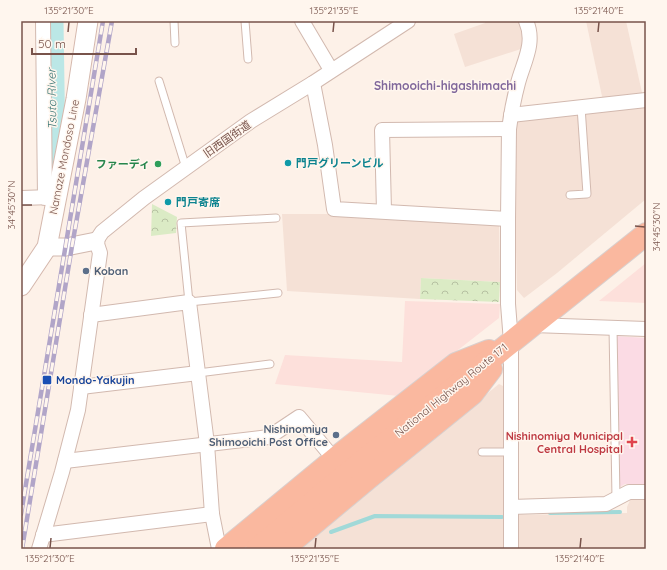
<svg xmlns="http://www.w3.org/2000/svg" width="667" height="570" font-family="Quicksand,'Noto Sans JP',sans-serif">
	<defs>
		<pattern id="park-crowns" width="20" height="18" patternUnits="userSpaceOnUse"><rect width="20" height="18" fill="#dbebc5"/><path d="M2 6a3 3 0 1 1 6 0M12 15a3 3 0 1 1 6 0" fill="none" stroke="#b6c1a2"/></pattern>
	</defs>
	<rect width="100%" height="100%" fill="#fdf1e8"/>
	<g fill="#f5e1d6">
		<polygon points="485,21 519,21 524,33 524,48 465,67 454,34 485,23"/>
		<polygon points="586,21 626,21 643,97 603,101"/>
		<polygon points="646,104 646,199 557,273 524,298 517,290 513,124 517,118"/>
		<polygon points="282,214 341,214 499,221 500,282 421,278 420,299 287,291"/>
		<polygon points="499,384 503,386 505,549 296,549"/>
		<polygon points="646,497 646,549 517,549 517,515 627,513 627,507 631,498"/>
	</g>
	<g fill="#fde0db">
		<polygon points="646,263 646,303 599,301"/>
		<polygon points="405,301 500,304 499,318 399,396 275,384 285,355 402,362"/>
	</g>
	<polygon fill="#fbdbe4" points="616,336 646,338 646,485 625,484 620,487"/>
	<g fill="url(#park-crowns)">
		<polygon points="152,204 177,217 176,233 151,236"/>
		<polygon points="421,278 500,282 499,302 420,299"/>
	</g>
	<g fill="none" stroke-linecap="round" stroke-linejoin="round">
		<g stroke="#a1d9d8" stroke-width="4">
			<polyline points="550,513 620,512"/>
			<polyline points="331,532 375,516 502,517"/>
		</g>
		<polyline stroke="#bbe7e6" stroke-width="25" points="50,176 53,152 51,21"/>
		<defs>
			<g id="service">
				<polyline points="174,21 175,43"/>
				<polyline points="245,21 248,59"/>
				<polyline points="159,81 186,168"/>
				<polyline points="570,195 587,194 581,107"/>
				<polyline points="276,218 181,223 189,302 278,293"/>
				<polyline points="613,328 616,498"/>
				<polyline points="198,373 270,364"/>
				<polyline points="482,452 511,452"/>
			</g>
			<g id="minor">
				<polyline points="43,21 45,198"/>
				<polyline points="302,21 331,70"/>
				<polyline points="313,83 325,145 334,209 508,219"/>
				<polyline points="511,115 646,100"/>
				<polyline points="21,198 52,197"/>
				<polyline points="384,211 382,130 509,129"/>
				<polyline points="91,315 189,302 207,444 212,514 219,549"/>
				<polyline points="533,325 646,329"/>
				<polyline points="81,387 198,373"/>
				<polyline points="65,461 269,437 299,417 334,459"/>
				<polyline points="511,507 606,504 629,492 646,492"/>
				<polyline points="43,535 212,514"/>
				<polyline points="39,549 62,472 78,410 100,253 96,241 102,232 144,198 251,121 313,83 408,21"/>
				<path d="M511,549V342L508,304V219L509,129C511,114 514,98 518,83C523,63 536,43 526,21"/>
			</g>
			<polyline id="tertiary" points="47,247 66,247 96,241"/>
			<polyline id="secondary" points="21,286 47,247 76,99 88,21"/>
			<g id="trunk">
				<polyline points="226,549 341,454 456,364 489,351"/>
				<polyline points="257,549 343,477 646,234"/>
				<polyline points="283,549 367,479 472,394 491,369"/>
			</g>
		</defs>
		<use href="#service" stroke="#d2b9af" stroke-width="9"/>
		<use href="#minor" stroke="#d2b9af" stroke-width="16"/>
		<use href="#tertiary" stroke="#d2b9af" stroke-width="19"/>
		<use href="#secondary" stroke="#d5b8ad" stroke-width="21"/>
		<use href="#trunk" stroke="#d9cfcd" stroke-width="24"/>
		<use href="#service" stroke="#fff" stroke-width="7"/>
		<use href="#minor" stroke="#fff" stroke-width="14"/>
		<use href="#tertiary" stroke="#fff" stroke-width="17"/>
		<use href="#secondary" stroke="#fff" stroke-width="19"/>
		<use href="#trunk" stroke="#fab89f" stroke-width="22"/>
		<defs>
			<g id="rail">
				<polyline points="21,514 103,21"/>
				<polyline points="22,549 72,246 112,21"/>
			</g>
		</defs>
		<use href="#rail" stroke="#b1a5c8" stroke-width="4.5"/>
		<use href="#rail" stroke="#fff6ee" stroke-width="3" stroke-dasharray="9" stroke-linecap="butt"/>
	</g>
	<path fill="none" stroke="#78534b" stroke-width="1.5" d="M68,32L69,22M333,32L334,22M598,32L599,22M22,205H32M635,226L645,227M50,548L51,538M315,548L316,538M580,548L581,538"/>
	<g fill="#0f9aa8" stroke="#fff6ee" stroke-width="1.5">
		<circle cx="288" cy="163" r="4"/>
		<circle cx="168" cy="202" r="4"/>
	</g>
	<circle fill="#2e9e5b" stroke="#fff6ee" stroke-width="1.5" cx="158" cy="164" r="4"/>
	<g fill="#5c6f8a" stroke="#fff6ee" stroke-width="1.5">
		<circle cx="86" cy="271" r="4"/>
		<circle cx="336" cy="435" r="4"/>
	</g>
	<rect fill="#1a4fb4" stroke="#fff6ee" stroke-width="1.5" x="42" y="375" width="10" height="10" rx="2"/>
	<path fill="#e0444e" stroke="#fff6ee" stroke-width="1.5" d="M630 436h4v4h4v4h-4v4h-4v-4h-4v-4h4z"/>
	<g text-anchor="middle" stroke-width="3" stroke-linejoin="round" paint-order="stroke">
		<g font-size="11" fill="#78534b" stroke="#fff6ee">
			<text transform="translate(227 139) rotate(-35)" y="4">旧西国街道</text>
			<text transform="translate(64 157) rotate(-79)" y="4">Namaze Mondoso Line</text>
			<text transform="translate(451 390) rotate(-39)" y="4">National Highway Route 171</text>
		</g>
		<g font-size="11" font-weight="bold" fill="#0d838f" stroke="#fff6ee" text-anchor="start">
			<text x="296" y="167">門戸グリーンビル</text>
			<text x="176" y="206">門戸寄席</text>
		</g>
		<g font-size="11" font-weight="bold" fill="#27864d" stroke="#fff6ee" text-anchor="end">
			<text x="150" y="168">ファーディ</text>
		</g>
		<g font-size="11" font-weight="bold" fill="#4e5e75" stroke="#fff6ee" text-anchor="start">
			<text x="94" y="275">Koban</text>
			<text x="328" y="433" text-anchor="end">Nishinomiya<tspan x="328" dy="13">Shimooichi Post Office</tspan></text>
		</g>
		<g font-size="11" font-weight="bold" fill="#164399" stroke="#fff6ee" text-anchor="start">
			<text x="56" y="384">Mondo-Yakujin</text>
		</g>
		<g font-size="11" font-weight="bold" fill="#be3a42" stroke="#fff6ee" text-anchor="end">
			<text x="623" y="440">Nishinomiya Municipal<tspan x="623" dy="13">Central Hospital</tspan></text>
		</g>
		<g font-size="12" font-weight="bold" fill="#80679b" stroke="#fff6ee">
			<text x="445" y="90">Shimooichi-higashimachi</text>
		</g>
		<g font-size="12" font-style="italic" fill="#3b7675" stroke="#fff6ee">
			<text transform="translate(52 99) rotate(-91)" y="4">Tsuto River</text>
		</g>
	</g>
	<rect width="667" height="570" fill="none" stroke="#fff6ee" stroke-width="44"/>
	<path d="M32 48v6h104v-6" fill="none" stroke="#78534b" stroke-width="2"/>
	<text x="38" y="48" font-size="12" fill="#78534b" stroke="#fff6ee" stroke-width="3" paint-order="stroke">50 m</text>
	<rect x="22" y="22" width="623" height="526" fill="none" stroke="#78534b" stroke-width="1.5"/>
	<g font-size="10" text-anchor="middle" fill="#78534b">
		<text x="69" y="14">135°21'30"E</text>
		<text x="334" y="14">135°21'35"E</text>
		<text x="599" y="14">135°21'40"E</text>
		<text transform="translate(11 205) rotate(-90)" y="4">34°45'30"N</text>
		<text transform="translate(656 227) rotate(-90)" y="4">34°45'30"N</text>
		<text x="50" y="562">135°21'30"E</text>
		<text x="315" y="562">135°21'35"E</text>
		<text x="580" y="562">135°21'40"E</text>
	</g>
</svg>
